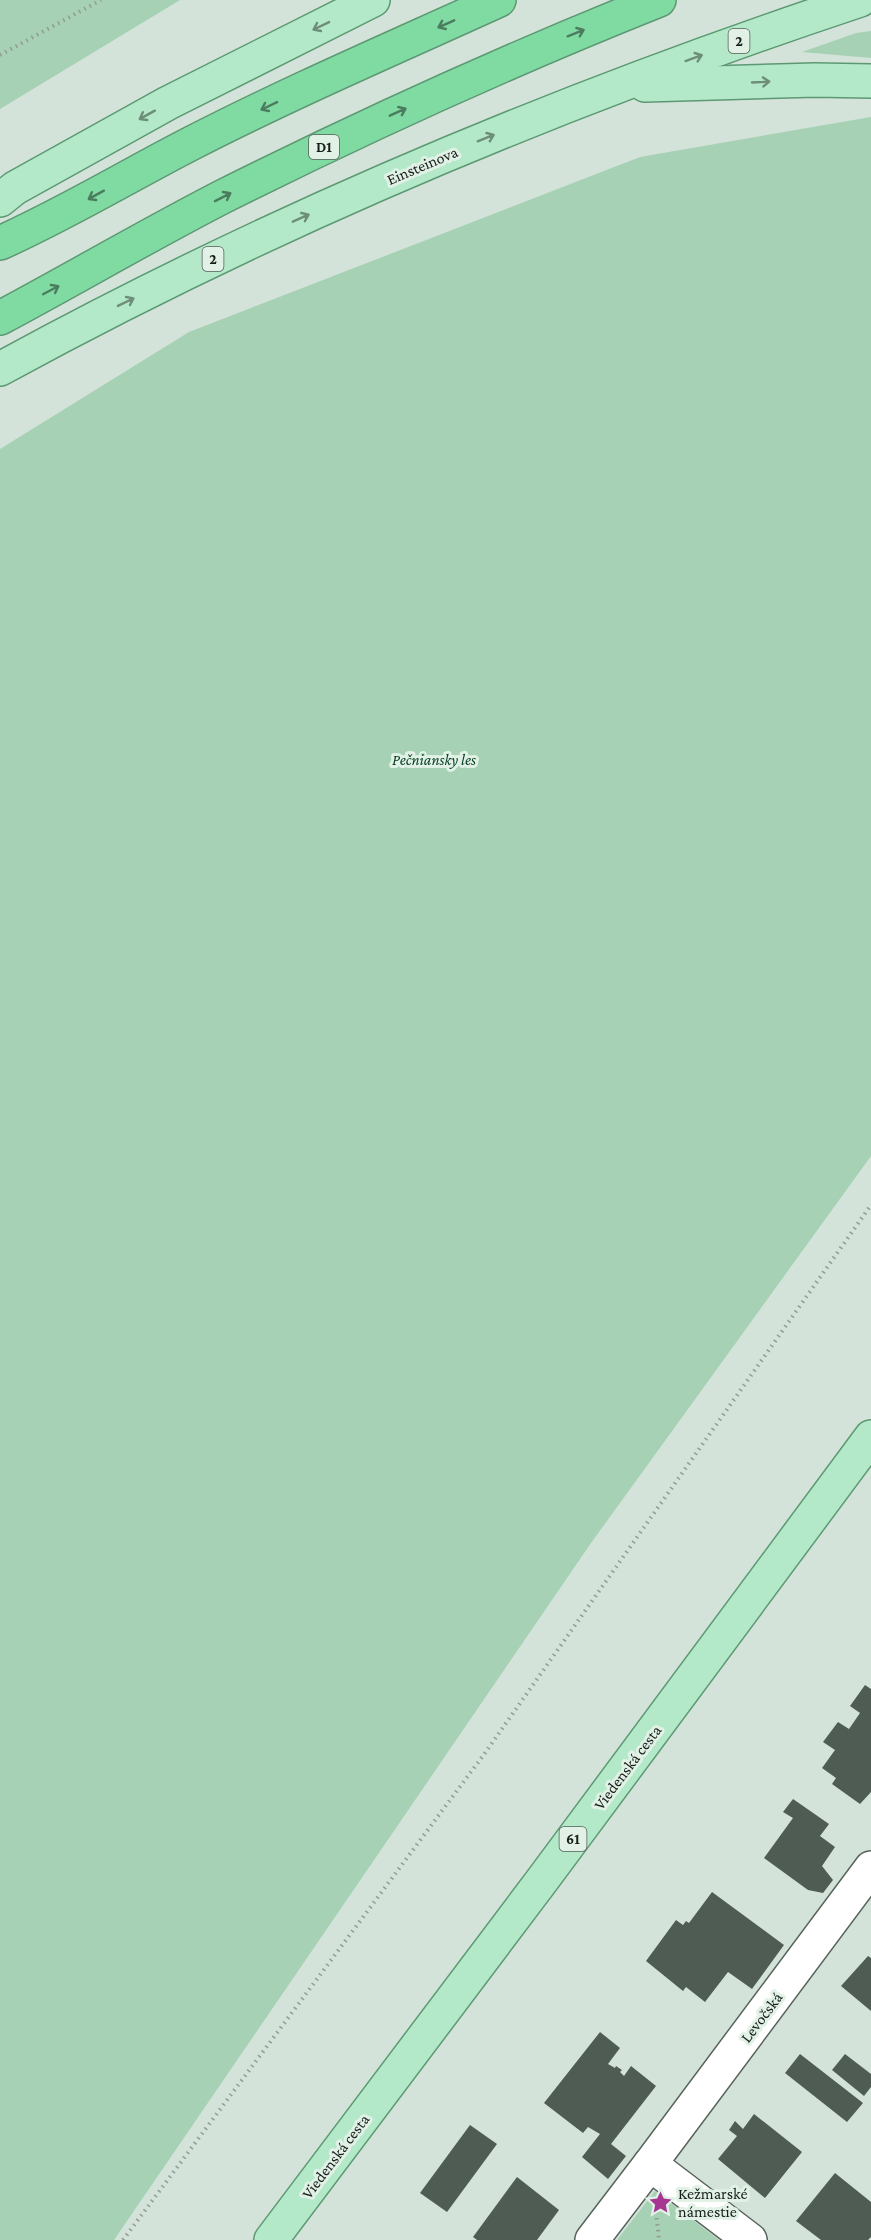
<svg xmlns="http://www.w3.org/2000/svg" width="871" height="2240" font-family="'Crimson Pro',serif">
	<rect width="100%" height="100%" fill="#d4e3d9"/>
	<g fill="#a6d1b5">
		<polygon points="0,0 180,0 0,109"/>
		<polygon points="871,31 871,58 802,52 856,33"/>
		<polygon points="871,117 871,1156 591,1543 114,2240 0,2240 0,449 189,332 640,157"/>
		<polygon points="655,2191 719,2240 617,2240"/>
	</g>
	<g fill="#4f5c53">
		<polygon points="865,1685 871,1689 871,1792 860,1804 832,1784 836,1778 822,1768 835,1750 823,1742 838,1722 849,1729 860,1713 850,1706"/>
		<polygon points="793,1799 829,1824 820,1836 835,1847 822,1866 833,1880 823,1893 808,1890 764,1858 793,1818 783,1812"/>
		<polygon points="712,1892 784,1945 752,1989 728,1972 705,2002 686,1987 683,1991 646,1961 676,1920 683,1925 686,1921 689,1923"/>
		<polygon points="868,1956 871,1958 871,2011 841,1986"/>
		<polygon points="600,2032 620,2048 608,2064 615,2068 616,2066 622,2070 620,2072 624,2076 631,2066 656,2086 611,2144 626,2156 608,2179 582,2157 600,2134 588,2127 583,2133 544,2103"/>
		<polygon points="800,2054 863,2103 847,2122 785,2073"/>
		<polygon points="845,2054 871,2074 871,2087 864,2096 832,2070"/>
		<polygon points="754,2114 802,2152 765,2198 718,2159 737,2136 729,2130 735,2121 743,2129"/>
		<polygon points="470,2125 497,2144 447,2212 420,2193"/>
		<polygon points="835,2173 871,2202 871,2237 868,2240 821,2240 796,2221"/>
		<polygon points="517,2177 559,2210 537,2240 477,2240 473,2237"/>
	</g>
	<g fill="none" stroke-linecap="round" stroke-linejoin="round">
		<defs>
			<g id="street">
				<polyline points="650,2164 871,1868"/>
				<polyline points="592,2240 650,2164 750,2240"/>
			</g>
			<g id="primary">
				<polyline points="645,85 815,80 871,81"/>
				<polyline points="0,200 15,188 168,103 373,0"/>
				<path d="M0,369C276,218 562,99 860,0"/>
				<polyline points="271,2240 543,1879 871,1437"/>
			</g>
			<g id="highway">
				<path d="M0,243C65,214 126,177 190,144C291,92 396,47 499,0"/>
				<path d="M0,318C75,278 148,235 224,196C366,125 511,59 659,0"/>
			</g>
		</defs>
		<use href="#street" stroke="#57645b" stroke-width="36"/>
		<use href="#primary" stroke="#5c9973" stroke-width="36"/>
		<use href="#highway" stroke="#5c9973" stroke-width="36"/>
		<g stroke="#919c94" stroke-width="4" stroke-dasharray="1.5 4.5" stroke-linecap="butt">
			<polyline points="0,55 101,0"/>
			<polyline points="656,2212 659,2240"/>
			<polyline points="123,2240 485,1753 871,1205"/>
		</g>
		<use href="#street" stroke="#fff" stroke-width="33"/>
		<use href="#primary" stroke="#b3e9c8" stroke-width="33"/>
		<use href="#highway" stroke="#80dba3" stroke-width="33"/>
	</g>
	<defs><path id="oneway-shaft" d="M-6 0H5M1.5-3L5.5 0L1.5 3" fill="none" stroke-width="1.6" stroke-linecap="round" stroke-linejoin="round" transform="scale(1.5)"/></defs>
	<g stroke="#4c7c5e">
		<use href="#oneway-shaft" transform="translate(446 24) rotate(156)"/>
		<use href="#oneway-shaft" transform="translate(576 33) rotate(-22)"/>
		<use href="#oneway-shaft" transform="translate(269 106) rotate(154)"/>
		<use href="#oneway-shaft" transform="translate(398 112) rotate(-24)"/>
		<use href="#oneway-shaft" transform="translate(96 195) rotate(151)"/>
		<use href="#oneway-shaft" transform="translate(223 197) rotate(-27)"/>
		<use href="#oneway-shaft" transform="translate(51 290) rotate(-28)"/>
	</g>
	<g stroke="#6e8e7a">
		<use href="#oneway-shaft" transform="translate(321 26) rotate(154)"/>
		<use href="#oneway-shaft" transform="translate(694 58) rotate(-20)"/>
		<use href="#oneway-shaft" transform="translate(761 82) rotate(-3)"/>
		<use href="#oneway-shaft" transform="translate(147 115) rotate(151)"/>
		<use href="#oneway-shaft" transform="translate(486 138) rotate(-22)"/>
		<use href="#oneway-shaft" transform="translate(301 218) rotate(-24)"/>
		<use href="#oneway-shaft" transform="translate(126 302) rotate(-26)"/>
	</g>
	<defs>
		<symbol id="sight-bare" viewBox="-9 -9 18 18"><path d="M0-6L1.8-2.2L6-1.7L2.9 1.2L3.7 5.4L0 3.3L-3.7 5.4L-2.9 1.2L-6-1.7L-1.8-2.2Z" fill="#a73693" stroke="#e1f1e6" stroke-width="2.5" paint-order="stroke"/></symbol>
	</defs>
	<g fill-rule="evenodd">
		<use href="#sight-bare" x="644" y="2186" width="33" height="33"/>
	</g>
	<g text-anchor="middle" stroke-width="6" stroke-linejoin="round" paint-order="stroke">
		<g fill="#e1f1e6" stroke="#555d57" stroke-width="1.5">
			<rect x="728.5" y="29" width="21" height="24" rx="4.5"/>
			<rect x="309" y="135" width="30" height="24" rx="4.5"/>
			<rect x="202.5" y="247" width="21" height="24" rx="4.5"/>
			<rect x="559.5" y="1827" width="27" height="24" rx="4.5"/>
		</g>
		<g font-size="15" font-weight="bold" fill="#191e1a">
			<text x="739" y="46">2</text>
			<text x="324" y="152">D1</text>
			<text x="213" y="264">2</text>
			<text x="573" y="1844">61</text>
		</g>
		<g font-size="16" fill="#191e1a" stroke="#e1f1e6">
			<text transform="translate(422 165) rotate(-23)" y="6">Einsteinova</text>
			<text transform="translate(627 1767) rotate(-53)" y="6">Viedenská cesta</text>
			<text transform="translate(761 2017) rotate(-53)" y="6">Levočská</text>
			<text transform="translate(335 2156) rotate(-53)" y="6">Viedenská cesta</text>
		</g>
		<g font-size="16" font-style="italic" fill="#063f23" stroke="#e1f1e6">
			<text x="434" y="765">Pečniansky les</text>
		</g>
		<g font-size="16" fill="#191e1a" stroke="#e1f1e6" text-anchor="start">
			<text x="678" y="2199">Kežmarské<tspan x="678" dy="18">námestie</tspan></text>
		</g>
	</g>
</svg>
